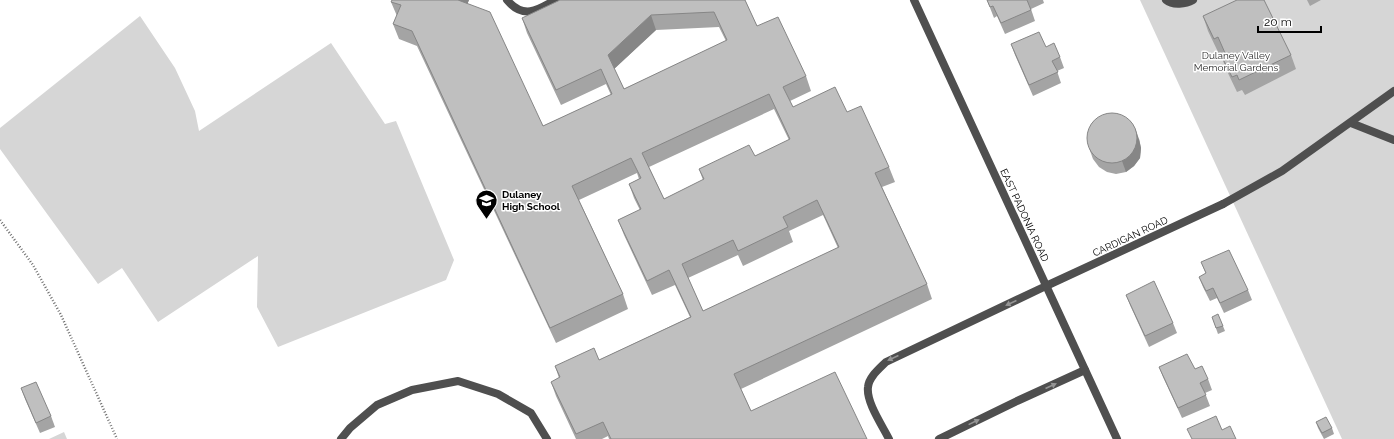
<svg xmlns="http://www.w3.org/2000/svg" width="1394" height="439" font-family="Raleway,sans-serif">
	<rect width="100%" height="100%" fill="#fff"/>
	<g fill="#d6d6d6">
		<polygon points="1140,0 1394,0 1394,439 1342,439"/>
		<polygon points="140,16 175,68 195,111 199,131 331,43 385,124 396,121 454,260 446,280 278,347 257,307 258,256 158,322 122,268 98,284 0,149 0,128"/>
		<polygon points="64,432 67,439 49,439"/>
	</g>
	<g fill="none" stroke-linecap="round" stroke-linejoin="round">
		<polyline stroke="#717171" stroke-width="2.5" stroke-dasharray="1 2" stroke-linecap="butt" points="0,220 33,265 61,315 117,439"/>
		<g stroke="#4f4f4f" stroke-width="8">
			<path d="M507,0C523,19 537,11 555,0"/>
			<path d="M1166,0C1173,6 1186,4 1193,0"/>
			<polyline points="1351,123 1394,140"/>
			<polyline points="1223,204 1282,171 1394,91"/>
			<polyline points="341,439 350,428 377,405 412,390 458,381 498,394 531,413 547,439"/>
			<path d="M889,439C882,425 866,402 868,387C869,377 879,369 886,362L1046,286"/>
			<polyline points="939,439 1017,401 1085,370"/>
		</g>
		<polyline stroke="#4f4f4f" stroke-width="8" points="1046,286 1223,204"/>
		<polyline stroke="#4f4f4f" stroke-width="8" points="914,0 1117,439"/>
	</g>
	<g fill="#a4a4a4" fill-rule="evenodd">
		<path d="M392,0H469L467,4L543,126L611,95L606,84L561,105L527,33L522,18L745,0L757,26L806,76L811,91L790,101L793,107L847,112L889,167L895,182L882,187L927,284L932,299L741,389L751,411L867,439H609L608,436L602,439H576L556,396L551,382L559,378L555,366L599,360L690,317L675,285L652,295L624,235L618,220L640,210L634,198L629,184L639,179L637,173L579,200L623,294L628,309L556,343L417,46L399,39L393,24L397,16L391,2ZM719,27L726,41L624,89L614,69L656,30ZM774,109L789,140L755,156L699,169L703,180L664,199L649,167ZM823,215L838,248L703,311L688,278L738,255L743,266L793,242L789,231Z"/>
		<polygon points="987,0 1043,0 1044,3 1031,9 1035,21 1005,34 997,16 994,18"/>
		<polygon points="1307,0 1321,0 1310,6"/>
		<polygon points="1203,16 1291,55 1296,69 1245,95 1242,90 1237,92 1226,69 1221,55 1224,53 1223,52 1219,54 1208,31"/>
		<polygon points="1011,44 1046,47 1060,57 1064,68 1057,71 1061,83 1033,96 1015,55"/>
		<polygon points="1139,139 1141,148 1140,158 1134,166 1126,172 1116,174 1107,172 1099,167 1093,159 1089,148"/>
		<polygon points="1201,262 1248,290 1252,300 1224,313 1217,298 1210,301 1203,287 1199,277 1206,274"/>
		<polygon points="1126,295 1173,323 1177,333 1149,347 1130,305"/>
		<polygon points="1212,317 1223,326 1225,331 1218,334"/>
		<polygon points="1159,367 1195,369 1208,379 1212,390 1205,393 1210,406 1182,418 1163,377"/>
		<polygon points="21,388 51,416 55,427 40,433 25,399"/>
		<polygon points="1316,422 1332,428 1334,434 1324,439 1318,428"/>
	</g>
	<g fill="#868686">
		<polygon points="458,0 469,0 463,15"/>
		<polygon points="651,15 656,30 613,70 608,55"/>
		<polygon points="1135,128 1139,139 1141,148 1140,158 1134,166 1126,172 1122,161"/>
	</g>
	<g fill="#bfbfbf" stroke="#868686" fill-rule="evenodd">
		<path d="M392,0H458L490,12L543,126L612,94L601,69L556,90L522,18L560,0H745L757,26L778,17L806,76L783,87L793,107L835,87L847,112L861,106L889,167L875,173L927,284L734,374L751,411L835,372L867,439H611L603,422L576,434L551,382L560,377L555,366L594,348L599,360L691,317L669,270L647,281L618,220L641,209L629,184L641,178L631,158L572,186L623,294L550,328L412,31L393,24L401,5L391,2ZM714,12L727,40L624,89L608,55L651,15ZM769,94L790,139L755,156L749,145L699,169L704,179L664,199L642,153ZM817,200L839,247L703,311L682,264L733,240L738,251L788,227L783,217Z"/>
		<polygon points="987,0 1027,0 1031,10 1001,23 993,6 990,7"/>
		<polygon points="1237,0 1264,0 1291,55 1239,80 1237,75 1232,77 1221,55 1225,53 1218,37 1214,39 1203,16"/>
		<polygon points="1039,32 1046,47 1054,43 1060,57 1052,61 1058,72 1029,85 1011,44"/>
		<circle cx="1112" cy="138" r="25"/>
		<polygon points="1229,250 1248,290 1220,303 1213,288 1206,291 1199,277 1206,273 1201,262"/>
		<polygon points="1154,281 1173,323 1145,336 1126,295"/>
		<polygon points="1218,314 1223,326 1216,328 1212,317"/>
		<polygon points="1187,354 1195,369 1202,366 1208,379 1200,383 1206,395 1178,408 1159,367"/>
		<polygon points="36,382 51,416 36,423 21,388"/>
		<polygon points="1216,416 1222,430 1230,426 1236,439 1192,439 1187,429"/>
		<polygon points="1326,417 1332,428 1322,433 1316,422"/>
	</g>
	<defs><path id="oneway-solid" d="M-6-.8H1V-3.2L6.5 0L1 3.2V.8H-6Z"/></defs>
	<g fill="#959595">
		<use href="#oneway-solid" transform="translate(1011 303) rotate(155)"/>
		<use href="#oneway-solid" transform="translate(893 358) rotate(155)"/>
		<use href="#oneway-solid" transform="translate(1051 386) rotate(-24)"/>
		<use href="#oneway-solid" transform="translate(974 422) rotate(-26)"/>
	</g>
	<defs>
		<symbol id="school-pin" viewBox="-11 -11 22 30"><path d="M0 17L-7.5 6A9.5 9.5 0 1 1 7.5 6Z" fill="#000" stroke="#fff"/><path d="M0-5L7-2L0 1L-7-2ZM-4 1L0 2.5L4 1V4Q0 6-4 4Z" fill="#fff"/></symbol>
	</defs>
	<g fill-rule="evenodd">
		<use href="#school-pin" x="474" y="188" width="25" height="34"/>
	</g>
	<g text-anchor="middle" stroke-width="3" stroke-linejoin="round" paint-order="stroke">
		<g font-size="10" fill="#2d2d2d" stroke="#fff">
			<text x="1236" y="59">Dulaney Valley<tspan x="1236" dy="12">Memorial Gardens</tspan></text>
		</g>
		<g font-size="10" font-weight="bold" fill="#000" stroke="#fff" text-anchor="start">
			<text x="502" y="198">Dulaney<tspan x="502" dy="12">High School</tspan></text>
		</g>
		<g font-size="10" fill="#000" stroke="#fff">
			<text transform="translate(1025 215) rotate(65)" y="4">EAST PADONIA ROAD</text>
			<text transform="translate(1130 236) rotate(-25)" y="4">CARDIGAN ROAD</text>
		</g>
	</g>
	<path d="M1258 26v6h63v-6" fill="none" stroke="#000000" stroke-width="2"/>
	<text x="1264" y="26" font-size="12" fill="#000000" stroke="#ffffff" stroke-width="3" paint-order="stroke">20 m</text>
</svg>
